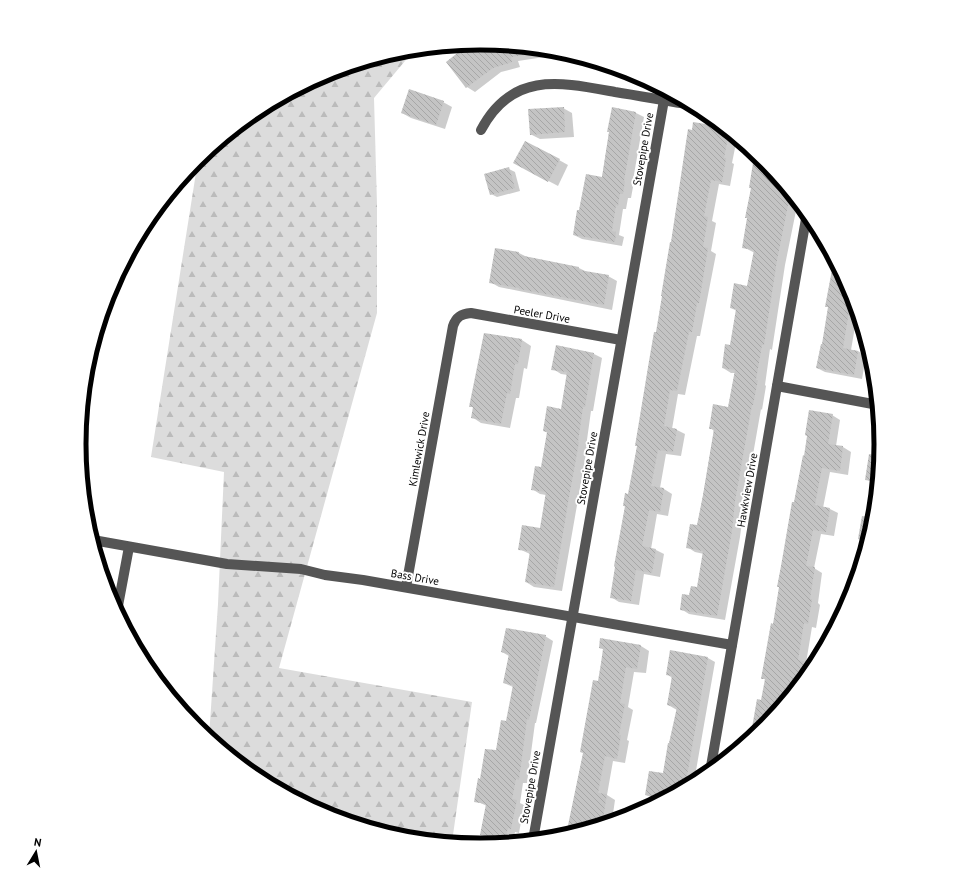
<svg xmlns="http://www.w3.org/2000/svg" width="961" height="888" font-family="'PT Sans',sans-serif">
	<defs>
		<pattern id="forest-firs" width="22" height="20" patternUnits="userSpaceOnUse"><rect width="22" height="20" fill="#dcdcdc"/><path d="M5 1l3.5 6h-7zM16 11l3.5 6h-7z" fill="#bbb"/></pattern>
		<pattern id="building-back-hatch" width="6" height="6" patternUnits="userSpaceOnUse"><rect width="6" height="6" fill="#c4c4c4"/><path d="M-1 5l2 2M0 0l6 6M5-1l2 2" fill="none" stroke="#a7a7a7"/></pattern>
	</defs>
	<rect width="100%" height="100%" fill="#fff"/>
	<polygon fill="url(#forest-firs)" points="415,49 374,98 377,205 377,313 279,668 472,702 452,842 402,837 327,814 258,777 209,737 218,604 224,472 151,457 198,160 258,110 327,73 402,51"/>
	<g fill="#0003">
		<polygon points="491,44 559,51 569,54 550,51 551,56 518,61 520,67 501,72 475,92 467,87 465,49 468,50"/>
		<polygon points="443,102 452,107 445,129 411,118 402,113"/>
		<polygon points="563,108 572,113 574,137 540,139 530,134"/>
		<polygon points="613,108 636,113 644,117 632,186 633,187 631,198 628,198 626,209 623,209 619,235 624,237 622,246 582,239 574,235 602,178"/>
		<polygon points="725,129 737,138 732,163 734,164 730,186 719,184 712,221 716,223 711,251 716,254 700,336 697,336 685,395 678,394 672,429 677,430 685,434 681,456 666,454 660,488 664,489 672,494 668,516 657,514 651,549 656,550 664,554 660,577 644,574 639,605 619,602 611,597 626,507 624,506 629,495 672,243 693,131"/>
		<polygon points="559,160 568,165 558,186 524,168"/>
		<polygon points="766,163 796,200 795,205 797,206 785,265 772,350 770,349 765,385 766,386 762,410 761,409 744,506 740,537 725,620 689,614 681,609 690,596 698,588 704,554 695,552 687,547 698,526 714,431 710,428 729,408 735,373 731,373 723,368 730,346 737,311 731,308 748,287 755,253 743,247 752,189 750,188 765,166"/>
		<polygon points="509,169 515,172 520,191 497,197 491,194"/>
		<polygon points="496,249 519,253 527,257 579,268 587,272 608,276 617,281 612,310 499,287 490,282"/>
		<polygon points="835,261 851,291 858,315 857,315 851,350 858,351 866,356 862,379 825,372 817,368 823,345 829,308 826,306"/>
		<polygon points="484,334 522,340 531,346 527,369 524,368 519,398 516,398 510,428 481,423 472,417 474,408 470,406"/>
		<polygon points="594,354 602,358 593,411 591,411 586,447 587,448 562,591 534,587 526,582 530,554 519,549 541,529 546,495 540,494 532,489 542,468 548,433 544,431 562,410 568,375 561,374 553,369"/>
		<polygon points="832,415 840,420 836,446 843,447 851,452 848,475 830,472 823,508 830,509 838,513 834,536 821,534 814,568 822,573 818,603 820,605 816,628 812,627 806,663 812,666 811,671 764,728 752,737 758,701 762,701 766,680 762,678 774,625 795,503 805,457"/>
		<polygon points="880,427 881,444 874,522 851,598 848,604 852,577 855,578 861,540 859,539 867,518 873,483 866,479 875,456"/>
		<polygon points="843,606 846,607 842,614"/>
		<polygon points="545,636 553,641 536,723 535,723 527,783 523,783 520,803 524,805 519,833 515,832 513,842 507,842 489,839 481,834 487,806 476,801 481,780 497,752 507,722 513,687 504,683 509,656 502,652"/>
		<polygon points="601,639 641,646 649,651 646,673 634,672 628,707 633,710 627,740 629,741 625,763 613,761 607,795 615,800 612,821 567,835 599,682 604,650 600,647"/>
		<polygon points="671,651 708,658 715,662 694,782 649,806 651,797 646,795 664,774 677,710 668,705 672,678 667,674"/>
	</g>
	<g fill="url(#building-back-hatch)">
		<polygon points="488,44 538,49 538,53 511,57 512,62 493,68 466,88 446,62 465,47 466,50"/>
		<polygon points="409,89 444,101 436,125 401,113"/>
		<polygon points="564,107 565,132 530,135 528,109"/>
		<polygon points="612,107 636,112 624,181 625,181 623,194 620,194 618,206 616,205 612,231 616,232 615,242 573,235 577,210 579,210 586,174 602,177 609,132 607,132"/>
		<polygon points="693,122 724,127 729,132 724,158 726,158 722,182 711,180 704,216 708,217 703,247 708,248 699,303 697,303 692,332 689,332 677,391 670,390 664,426 677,429 673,452 658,450 651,486 664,488 660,512 649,510 642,546 656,549 652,573 636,570 631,601 610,598 615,567 614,566 625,506 623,506 625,493 628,494 637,446 635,446 649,361 654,332 656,332 662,296 661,296 670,242 671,242 688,129 692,130"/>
		<polygon points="525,141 560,159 548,182 513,163"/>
		<polygon points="753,163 769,166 789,190 787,200 789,200 777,260 764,345 762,345 756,380 758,380 753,405 752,405 735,501 732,531 717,616 680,610 682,594 689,595 691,586 697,587 703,551 686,548 690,524 697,525 703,495 714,429 709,429 713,404 728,407 735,370 722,368 725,344 730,345 736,309 730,308 734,283 747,286 754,250 742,248 747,218 745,218 751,188 749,188"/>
		<polygon points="509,167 515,188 490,195 484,174"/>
		<polygon points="495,248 519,252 519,255 579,267 579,270 609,275 604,305 519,289 519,288 489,283"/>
		<polygon points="834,259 851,291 857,312 849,311 843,348 858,351 854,375 816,368 821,344 822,344 828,307 825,307"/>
		<polygon points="484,333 522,339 518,364 515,364 510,394 507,393 501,424 471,418 473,407 469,407"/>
		<polygon points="556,345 594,353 585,407 583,407 578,442 579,442 569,497 554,587 525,582 530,551 518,550 522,525 540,528 546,492 531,490 535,466 541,467 547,432 543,431 547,406 561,409 567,372 551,370"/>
		<polygon points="809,410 833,414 828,444 843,446 840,471 822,468 815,505 830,508 826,532 813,530 806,566 815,567 810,599 812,599 808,624 804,623 798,660 804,661 800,684 764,728 750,739 757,699 761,700 765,679 761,679 771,623 773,624 779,587 777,587 781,566 792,502 794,502 803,455 804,456 807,436 805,435"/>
		<polygon points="869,454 880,456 878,482 865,480"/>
		<polygon points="862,516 874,518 868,541 858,539"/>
		<polygon points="506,628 546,635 529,720 527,719 519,780 516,779 512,799 517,800 511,829 508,828 505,840 480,835 486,804 474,802 478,778 480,779 485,749 496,750 501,720 506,721 513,685 503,683 509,654 501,652"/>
		<polygon points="600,638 641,645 637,669 626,667 620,703 625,704 619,735 621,735 617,759 605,756 598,793 607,794 602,824 566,835 583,753 580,752 593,680 598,681 601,663 603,649 599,648"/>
		<polygon points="670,650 708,657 685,787 648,807 650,796 645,795 649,771 663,773 668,743 669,743 677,707 667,705 672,676 666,675"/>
	</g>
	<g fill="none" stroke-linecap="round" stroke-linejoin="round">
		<g stroke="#555" stroke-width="10">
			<path d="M481,130C512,71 560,82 615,92C641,96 667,101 693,105"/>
			<polyline points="777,386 878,405"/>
			<polyline points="93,540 227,564 301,569 325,575 363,580 732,645"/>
			<path d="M406,587L453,326C456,317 461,314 471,313L621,340"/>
			<polyline points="117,611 129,547"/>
			<polyline points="710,772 807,213"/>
			<polyline points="533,840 664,100"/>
		</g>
	</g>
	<g text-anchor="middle" stroke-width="4" stroke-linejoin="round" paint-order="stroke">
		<g font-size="11" fill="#000" stroke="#fff">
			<text transform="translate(643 149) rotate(-80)" y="4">Stovepipe Drive</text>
			<text transform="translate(542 314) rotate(10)" y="4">Peeler Drive</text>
			<text transform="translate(419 449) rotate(-80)" y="4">Kimlewick Drive</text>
			<text transform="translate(587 468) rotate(-80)" y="4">Stovepipe Drive</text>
			<text transform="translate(747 490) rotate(-80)" y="4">Hawkview Drive</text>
			<text transform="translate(415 577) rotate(10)" y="4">Bass Drive</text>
			<text transform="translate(530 787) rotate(-80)" y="4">Stovepipe Drive</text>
		</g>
	</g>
	<path d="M0 0H961V888H0ZM86 444a394 394 0 1 1 788 0a394 394 0 1 1-788 0Z" fill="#fff" fill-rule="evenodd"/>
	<path fill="none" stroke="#000" stroke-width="5" d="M86 444a394 394 0 1 1 788 0a394 394 0 1 1-788 0Z"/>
	<g transform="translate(36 852) rotate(10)" stroke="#ffffff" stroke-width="3" paint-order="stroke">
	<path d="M0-3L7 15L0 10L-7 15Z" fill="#000000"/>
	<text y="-6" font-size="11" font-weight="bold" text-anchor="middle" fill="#000000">N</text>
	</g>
</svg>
